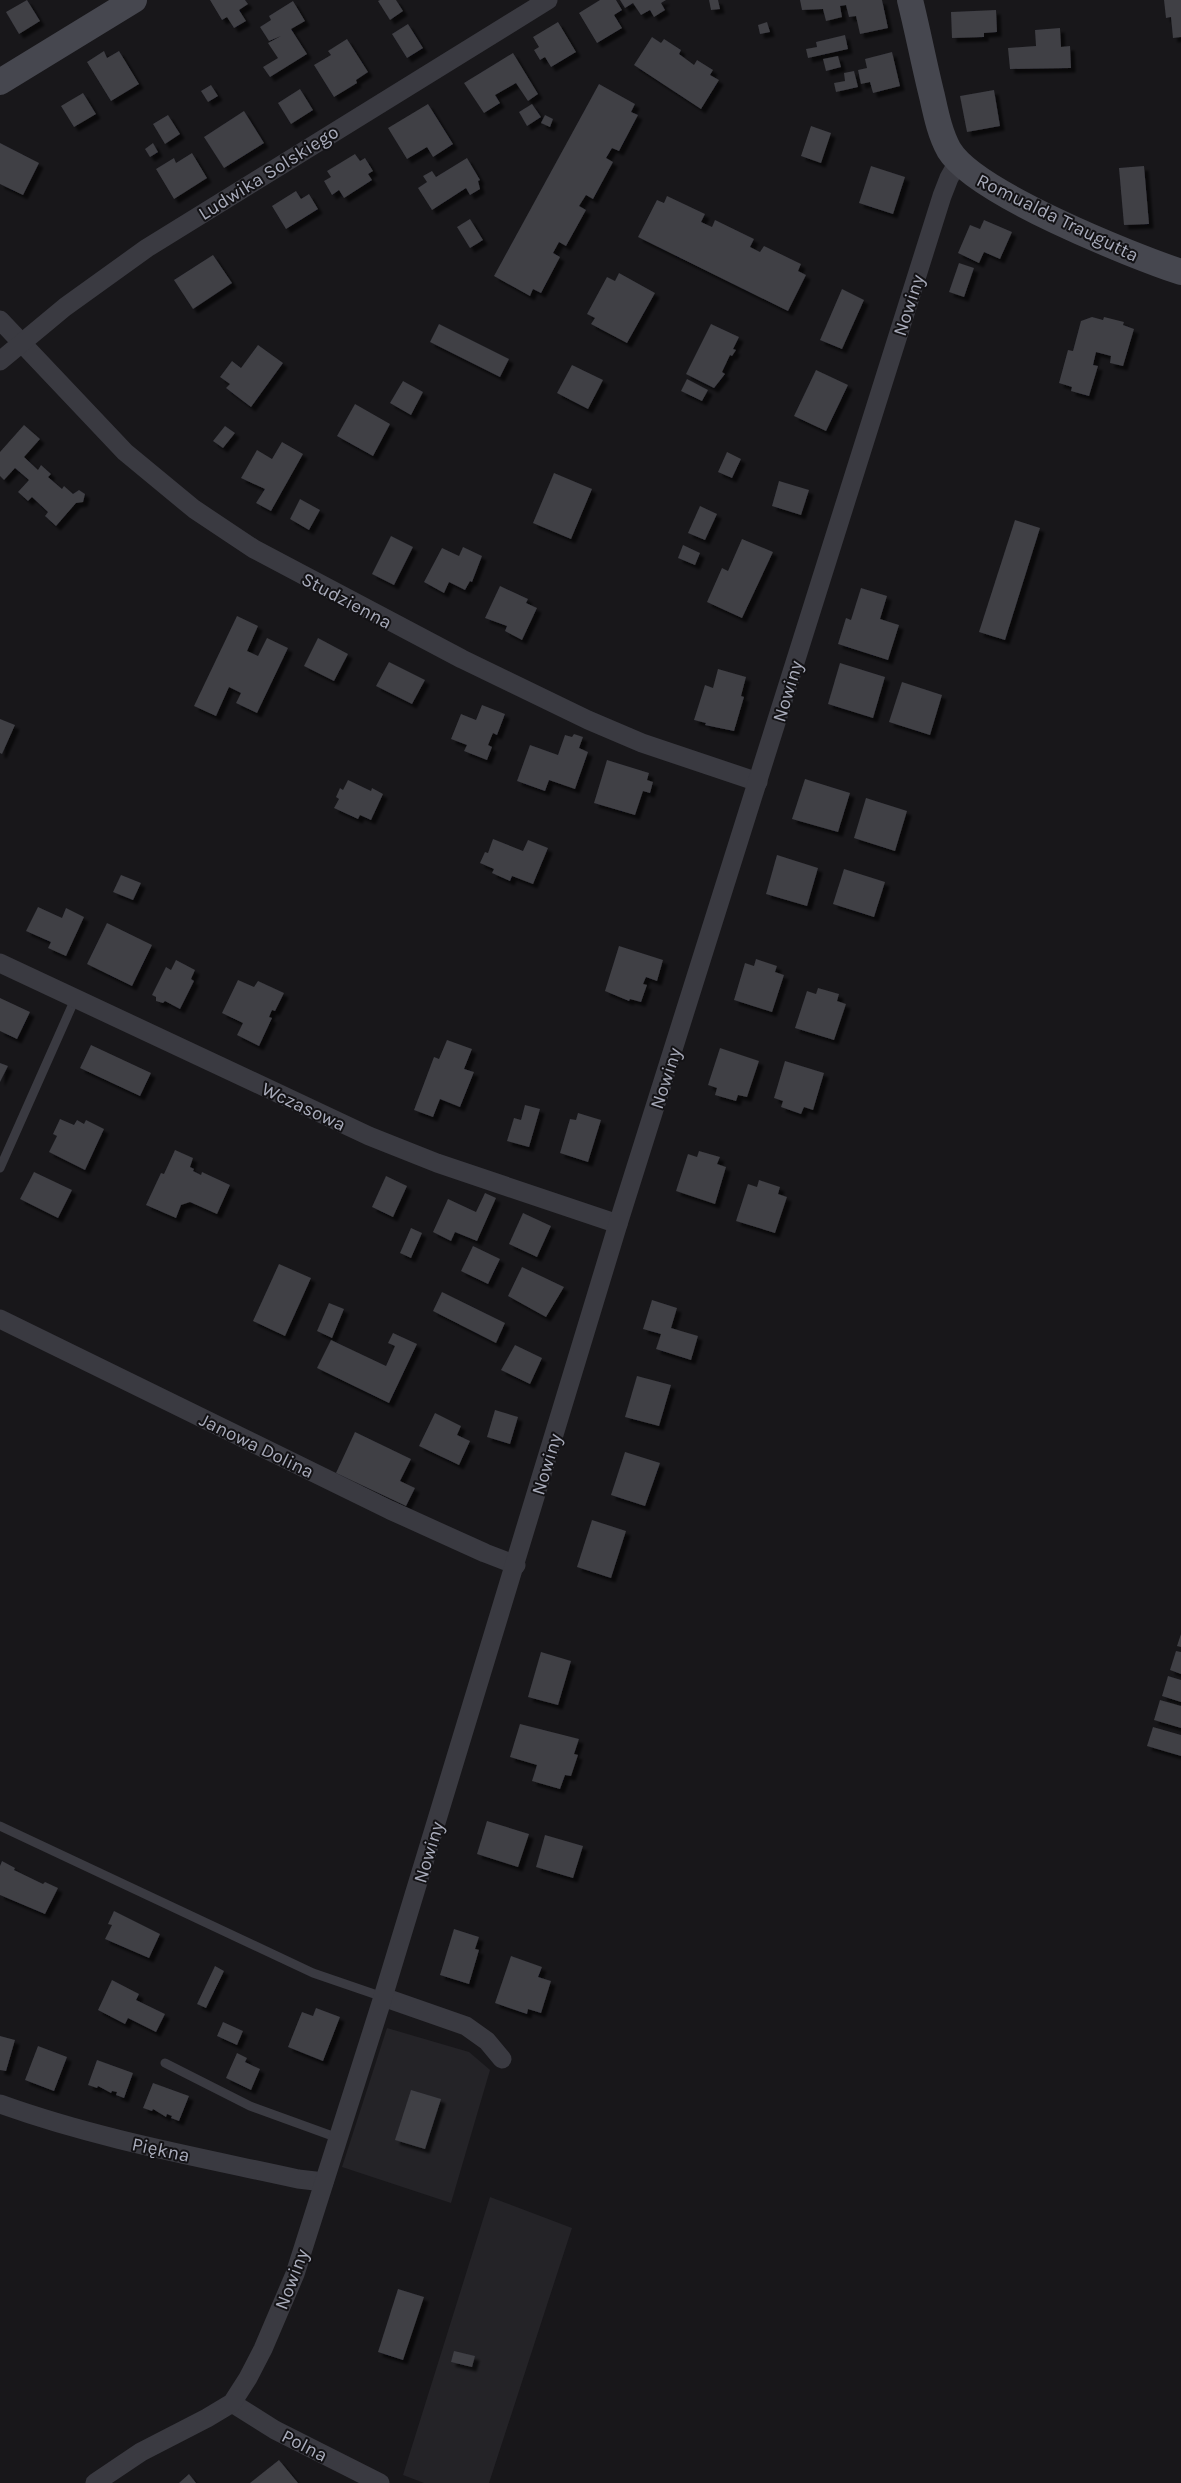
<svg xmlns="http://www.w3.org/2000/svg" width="1181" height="2483" font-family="Karla,sans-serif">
	<defs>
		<filter id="shadow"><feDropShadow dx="4.5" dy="4.5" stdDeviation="1" flood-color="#0009"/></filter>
	</defs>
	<rect width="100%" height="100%" fill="#18171a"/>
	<g fill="#242327">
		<polygon points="387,2028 469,2052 490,2070 451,2203 342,2167"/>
		<polygon points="490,2197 572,2228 489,2483 424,2483 403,2475"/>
	</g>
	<g fill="#3f3f45" filter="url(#shadow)">
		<polygon points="27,0 40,21 19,34 6,12"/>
		<polygon points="210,0 245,0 248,4 239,10 246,21 234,28 227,17 222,20"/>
		<polygon points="380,0 396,0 403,11 390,20 378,1"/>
		<polygon points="600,0 616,0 622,10 614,15 622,28 597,43 579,13"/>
		<polygon points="620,0 666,0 661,3 665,10 654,17 650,10 641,15 633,3 625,8"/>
		<polygon points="709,0 718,0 720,9 711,10"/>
		<polygon points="800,0 882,0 888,28 860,34 856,16 849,17 846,5 840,6 842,17 826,21 823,9 802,10"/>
		<polygon points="1164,0 1181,0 1181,37 1173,38 1171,17 1166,18"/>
		<polygon points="293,1 305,21 291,29 307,54 270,77 263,67 278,58 268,43 281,36 269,41 260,27 271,20 269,16"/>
		<polygon points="996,10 997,32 984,33 984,37 952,38 951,12"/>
		<polygon points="558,22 576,52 551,67 545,57 540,60 534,50 539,47 533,37"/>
		<polygon points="767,22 770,32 760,34 758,25"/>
		<polygon points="408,24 423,48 407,58 392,34"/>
		<polygon points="1060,28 1061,47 1070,46 1071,68 1010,69 1008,48 1036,46 1035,30"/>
		<polygon points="845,35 848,49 808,58 806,49 817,47 816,42"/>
		<polygon points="652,37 661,43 664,39 681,50 679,54 694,65 697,60 713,70 710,75 719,80 701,109 634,65"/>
		<polygon points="347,39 368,72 356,80 357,83 334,97 314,65 331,55 328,51"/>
		<polygon points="104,51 107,58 119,51 139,84 111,101 87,62"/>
		<polygon points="892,52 900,86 873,93 870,82 861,84 858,70 867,68 865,59"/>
		<polygon points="513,53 538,94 528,101 516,83 495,95 500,103 484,113 464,83"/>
		<polygon points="838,56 841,67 826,71 823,59"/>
		<polygon points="854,71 858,87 836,92 834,83 845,81 844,73"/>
		<polygon points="599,84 635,104 631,112 638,115 619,151 612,148 606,158 613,162 593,199 586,195 579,206 586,210 566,246 559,242 553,253 560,257 541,293 533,289 530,296 494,276"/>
		<polygon points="211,85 218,96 208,102 201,91"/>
		<polygon points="300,89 313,110 291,124 278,103"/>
		<polygon points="994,90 1000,126 967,132 960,96"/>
		<polygon points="83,93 96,114 74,127 61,106"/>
		<polygon points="428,104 453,144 433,157 427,147 407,159 388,128"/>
		<polygon points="532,104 541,117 527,126 519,112"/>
		<polygon points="244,111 264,143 224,168 204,137"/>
		<polygon points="168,115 180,134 165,144 153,124"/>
		<polygon points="545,115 553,119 550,127 541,123"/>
		<polygon points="811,126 831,133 821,163 801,156"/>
		<polygon points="0,143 39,163 23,195 0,184"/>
		<polygon points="153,143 158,152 150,157 145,149"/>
		<polygon points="192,153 207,178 174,199 156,169 174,158 176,163"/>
		<polygon points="355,154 360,161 365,158 373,171 368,174 372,180 344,198 339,190 332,195 324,181 331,177 327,171"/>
		<polygon points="467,158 480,180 478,181 480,189 470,195 466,188 432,210 418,188 427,182 423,176 432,171 436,177"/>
		<polygon points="871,166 905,177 893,214 859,203"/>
		<polygon points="1144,166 1149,224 1124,225 1119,168"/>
		<polygon points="296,191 301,199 309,194 318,209 286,229 272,206"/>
		<polygon points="667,196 705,214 701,222 712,227 715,220 754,239 750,247 760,252 764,246 801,264 798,271 806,275 788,311 638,237 657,200 664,203"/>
		<polygon points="470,219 483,240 470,248 457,227"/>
		<polygon points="984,220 1012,232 1000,259 984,252 979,263 958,253 970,225 980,229"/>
		<polygon points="213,255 232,283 193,309 174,280"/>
		<polygon points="959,263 974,268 964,297 949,292"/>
		<polygon points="619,273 655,293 627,343 591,324 595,318 587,314 607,277 615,281"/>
		<polygon points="842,289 864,300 842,349 820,340"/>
		<polygon points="1092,317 1103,320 1104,317 1124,322 1123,325 1134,329 1123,366 1110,363 1111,356 1096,352 1093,365 1098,366 1089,396 1071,391 1072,387 1059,383 1068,350 1073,351 1081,321"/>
		<polygon points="439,324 509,359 500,377 430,342"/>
		<polygon points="711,324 739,337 733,349 736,350 732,356 730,355 722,372 725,374 714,388 686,374"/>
		<polygon points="258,345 283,363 251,407 226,388 230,384 220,377 232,361 241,368"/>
		<polygon points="572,365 603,380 588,409 557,393"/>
		<polygon points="816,370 848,385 826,431 794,416"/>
		<polygon points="687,379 708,390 702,401 681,391"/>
		<polygon points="403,381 423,392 411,415 390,403"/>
		<polygon points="355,404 390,424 373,456 337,436"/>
		<polygon points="24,425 40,439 24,457 38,470 41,465 51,474 48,477 62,489 64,486 73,494 79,490 85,494 83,502 76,503 56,526 45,516 48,512 32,497 28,501 18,492 29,480 15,468 4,480 0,476 0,452"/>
		<polygon points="225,426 235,433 223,448 213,441"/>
		<polygon points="282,442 303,454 271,511 256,503 265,489 241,478 257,450 272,459"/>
		<polygon points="727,452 741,459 732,478 718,472"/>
		<polygon points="554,473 592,489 571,539 533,523"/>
		<polygon points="779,481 809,490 801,515 772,506"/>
		<polygon points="300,499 320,510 309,530 290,519"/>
		<polygon points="700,506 717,514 705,540 688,533"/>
		<polygon points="1015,520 1040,528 1005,640 979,632"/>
		<polygon points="391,536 413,547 394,585 372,574"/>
		<polygon points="742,539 773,552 742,618 707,602 722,568 728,571"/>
		<polygon points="683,545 700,553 695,565 678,558"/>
		<polygon points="463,547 482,556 472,582 470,581 465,590 449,582 444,593 424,582 442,548 459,556"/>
		<polygon points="500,586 528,599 526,603 537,608 522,640 505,631 507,626 485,618"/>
		<polygon points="861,588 887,596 880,619 899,625 888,660 838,644 846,618 851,620"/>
		<polygon points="237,616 258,626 247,651 258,656 267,638 288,648 257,713 236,703 241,693 229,687 216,716 194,706"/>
		<polygon points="318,638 348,654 334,681 304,666"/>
		<polygon points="389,662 425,680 412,704 376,686"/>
		<polygon points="840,663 885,677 873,718 828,704"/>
		<polygon points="718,669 746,677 741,696 744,697 734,731 705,725 706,723 694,720 705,685 713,688"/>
		<polygon points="902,682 942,695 930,735 889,722"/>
		<polygon points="482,705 505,714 497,735 493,733 488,745 492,747 487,760 464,751 467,745 451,739 461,714 476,720"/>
		<polygon points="0,719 15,725 2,754 0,753"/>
		<polygon points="574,734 583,737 579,748 588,752 575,789 549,780 545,791 517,781 530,745 558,755 565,735 572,737"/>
		<polygon points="607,760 649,773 647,780 653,782 650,793 643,791 635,815 594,803"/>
		<polygon points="805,779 850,793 838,832 792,819"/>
		<polygon points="348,780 371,791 372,788 383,794 371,820 360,815 358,819 334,808 339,799 336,797 340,788 343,790"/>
		<polygon points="866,798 907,811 895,851 854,838"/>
		<polygon points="493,839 523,851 528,840 548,848 533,884 512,876 510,881 492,873 494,869 480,863 485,852 488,853"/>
		<polygon points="777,855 818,868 807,906 766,894"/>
		<polygon points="844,869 885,882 874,917 833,904"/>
		<polygon points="121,875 141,883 133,900 113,892"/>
		<polygon points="38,907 62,918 66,908 84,917 66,956 48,948 51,942 26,931"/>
		<polygon points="107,923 152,945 132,986 87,964"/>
		<polygon points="619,946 663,960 657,981 646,977 643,984 647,985 641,1002 630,999 629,1001 605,991"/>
		<polygon points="756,959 777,966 775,972 784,975 772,1012 734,1000 745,963 754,966"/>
		<polygon points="176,960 195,970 191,979 194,981 180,1009 165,1001 163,1003 156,1001 156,997 152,995 166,967 171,970"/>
		<polygon points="238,980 254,987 258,981 284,993 275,1011 272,1010 269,1017 272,1018 259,1046 237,1035 243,1023 222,1013"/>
		<polygon points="818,988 839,994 837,1001 846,1004 834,1040 795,1028 807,991 816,994"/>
		<polygon points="0,998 30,1012 17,1039 0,1031"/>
		<polygon points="447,1040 472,1049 464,1069 474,1072 460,1107 440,1099 433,1117 414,1110 434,1057 439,1059"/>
		<polygon points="91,1045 151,1073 140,1096 80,1068"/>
		<polygon points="720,1048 759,1061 747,1097 738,1095 736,1101 715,1095 717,1088 708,1085"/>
		<polygon points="785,1061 824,1073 813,1110 804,1107 801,1114 781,1107 783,1101 774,1098"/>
		<polygon points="0,1063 8,1066 0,1082"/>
		<polygon points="525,1105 540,1109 529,1147 507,1141 514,1118 521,1120"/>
		<polygon points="578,1113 601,1120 588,1162 560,1153 570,1119 576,1120"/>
		<polygon points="60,1119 74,1125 77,1120 84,1124 86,1120 104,1129 85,1170 49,1152 57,1136 53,1134"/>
		<polygon points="175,1150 193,1158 190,1167 194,1169 193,1171 201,1175 202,1172 230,1185 217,1214 190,1202 181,1205 176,1218 146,1205 161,1173 164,1174"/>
		<polygon points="699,1151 720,1157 717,1164 726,1167 715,1204 676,1191 688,1154 697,1157"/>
		<polygon points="34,1172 72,1190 58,1218 20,1199"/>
		<polygon points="386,1176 407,1186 393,1217 372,1207"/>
		<polygon points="759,1180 780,1187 778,1194 787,1197 775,1233 736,1221 748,1184 757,1187"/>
		<polygon points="485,1193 496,1198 477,1241 455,1232 451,1241 433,1232 448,1199 476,1212"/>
		<polygon points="523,1213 551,1226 537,1257 509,1244"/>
		<polygon points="411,1228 422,1233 411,1258 400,1253"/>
		<polygon points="473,1246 500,1259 488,1284 461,1271"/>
		<polygon points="279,1264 311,1278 285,1336 253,1321"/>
		<polygon points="522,1267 564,1287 546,1317 508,1296"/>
		<polygon points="442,1292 505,1323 496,1343 433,1311"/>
		<polygon points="652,1300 677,1308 671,1328 698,1336 691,1360 656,1349 661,1334 643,1329"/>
		<polygon points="329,1303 344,1309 332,1338 317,1331"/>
		<polygon points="393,1333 417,1344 389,1403 317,1368 331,1340 386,1366 395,1346 388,1343"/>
		<polygon points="515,1345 542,1358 530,1384 501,1370"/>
		<polygon points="637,1376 671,1385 659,1426 625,1417"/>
		<polygon points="495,1410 518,1417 510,1444 487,1437"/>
		<polygon points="435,1413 461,1426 457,1435 470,1441 459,1465 419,1446"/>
		<polygon points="355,1432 411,1459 400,1481 415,1488 406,1506 336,1473"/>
		<polygon points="625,1452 660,1463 645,1506 611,1495"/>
		<polygon points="592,1520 626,1531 611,1578 577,1567"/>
		<polygon points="1181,1634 1181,1647 1177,1646"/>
		<polygon points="1176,1651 1181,1652 1181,1674 1170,1670"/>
		<polygon points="541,1652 571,1661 558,1705 528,1697"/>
		<polygon points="1168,1676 1181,1680 1181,1702 1162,1696"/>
		<polygon points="1160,1700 1181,1706 1181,1728 1154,1720"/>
		<polygon points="520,1724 579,1739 574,1754 578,1755 571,1776 565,1775 560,1789 532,1781 537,1765 510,1757"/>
		<polygon points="1153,1727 1181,1735 1181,1756 1147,1746"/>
		<polygon points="487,1821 529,1834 518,1867 477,1854"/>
		<polygon points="545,1835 583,1846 573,1878 536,1867"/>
		<polygon points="2,1861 15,1868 14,1870 43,1884 45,1882 58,1888 45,1914 0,1895 0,1866"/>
		<polygon points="114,1911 160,1934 149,1958 105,1939 112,1925 108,1924"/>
		<polygon points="454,1929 479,1937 475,1949 479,1950 469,1984 440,1975"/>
		<polygon points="511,1956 542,1967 538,1977 551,1981 541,2013 528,2009 527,2014 495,2003"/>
		<polygon points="215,1966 224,1971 206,2008 197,2004"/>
		<polygon points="112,1980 139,1994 136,2000 165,2014 156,2032 128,2018 125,2024 98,2010"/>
		<polygon points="316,2008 340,2017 323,2061 288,2047 302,2012 313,2016"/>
		<polygon points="223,2022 243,2031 237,2045 217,2036"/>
		<polygon points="0,2036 15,2040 6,2071 0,2070"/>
		<polygon points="38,2046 67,2057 54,2091 25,2080"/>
		<polygon points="237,2053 247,2058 245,2062 260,2069 251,2090 226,2078"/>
		<polygon points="97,2060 133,2073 124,2098 116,2095 117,2092 112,2091 111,2093 98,2086 97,2088 88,2085"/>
		<polygon points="153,2083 189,2096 179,2121 171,2118 172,2116 167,2114 166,2117 153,2109 152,2111 143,2108"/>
		<polygon points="411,2090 441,2099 425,2149 395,2140"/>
		<polygon points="398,2289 424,2297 403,2360 378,2352"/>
		<polygon points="454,2351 475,2356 472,2367 451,2362"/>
		<polygon points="279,2460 298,2483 250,2483"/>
		<polygon points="189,2474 196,2483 179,2483"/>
	</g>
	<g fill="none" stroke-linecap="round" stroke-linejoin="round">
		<g stroke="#3a3a41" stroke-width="9">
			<polyline points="0,1168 75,999"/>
			<polyline points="0,1826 313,1973 383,1997"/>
			<polyline points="165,2063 250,2106 338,2138"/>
		</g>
		<g stroke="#3a3a41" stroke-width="19">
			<polyline points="0,320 125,452 194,509 254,549 462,659 588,720 642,743 758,782"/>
			<polyline points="0,361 65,307 147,248 548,0"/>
			<polyline points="0,963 369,1136 437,1163 618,1224"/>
			<polyline points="0,1319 390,1510 485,1553 516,1565"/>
			<polyline points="383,1997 466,2026 487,2041 502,2059"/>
			<path d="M0,2104C97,2139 198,2157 298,2179L324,2182"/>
			<polyline points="232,2403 275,2430 380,2483"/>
			<polyline points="95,2483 141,2452 207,2418 232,2403 248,2378 263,2349 295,2274 383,1997 618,1224 942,196 949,178 958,162"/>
		</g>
		<g stroke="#46474f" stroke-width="26">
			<path d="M910,0C918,32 924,64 932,96C936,114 940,134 949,150C975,193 1130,255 1181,272"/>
			<polyline points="0,82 134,0"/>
		</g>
	</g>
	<g text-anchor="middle" stroke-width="4" stroke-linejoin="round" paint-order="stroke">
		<g font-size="19" fill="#a9acbb" stroke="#131215">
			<text transform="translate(268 172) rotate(-32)" y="7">Ludwika Solskiego</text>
			<text transform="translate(1058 217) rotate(26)" y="7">Romualda Traugutta</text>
			<text transform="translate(908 305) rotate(-72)" y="7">Nowiny</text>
			<text transform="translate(347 600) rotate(28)" y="7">Studzienna</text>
			<text transform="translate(787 691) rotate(-73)" y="7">Nowiny</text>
			<text transform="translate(665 1078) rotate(-72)" y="7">Nowiny</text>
			<text transform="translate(304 1106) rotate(25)" y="7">Wczasowa</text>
			<text transform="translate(257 1445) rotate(26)" y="7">Janowa Dolina</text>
			<text transform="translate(546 1464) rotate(-73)" y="7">Nowiny</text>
			<text transform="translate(428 1852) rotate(-73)" y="7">Nowiny</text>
			<text transform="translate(161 2149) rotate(12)" y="7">Piękna</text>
			<text transform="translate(291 2279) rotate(-69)" y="7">Nowiny</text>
			<text transform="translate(305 2445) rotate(27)" y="7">Polna</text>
		</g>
	</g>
</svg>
